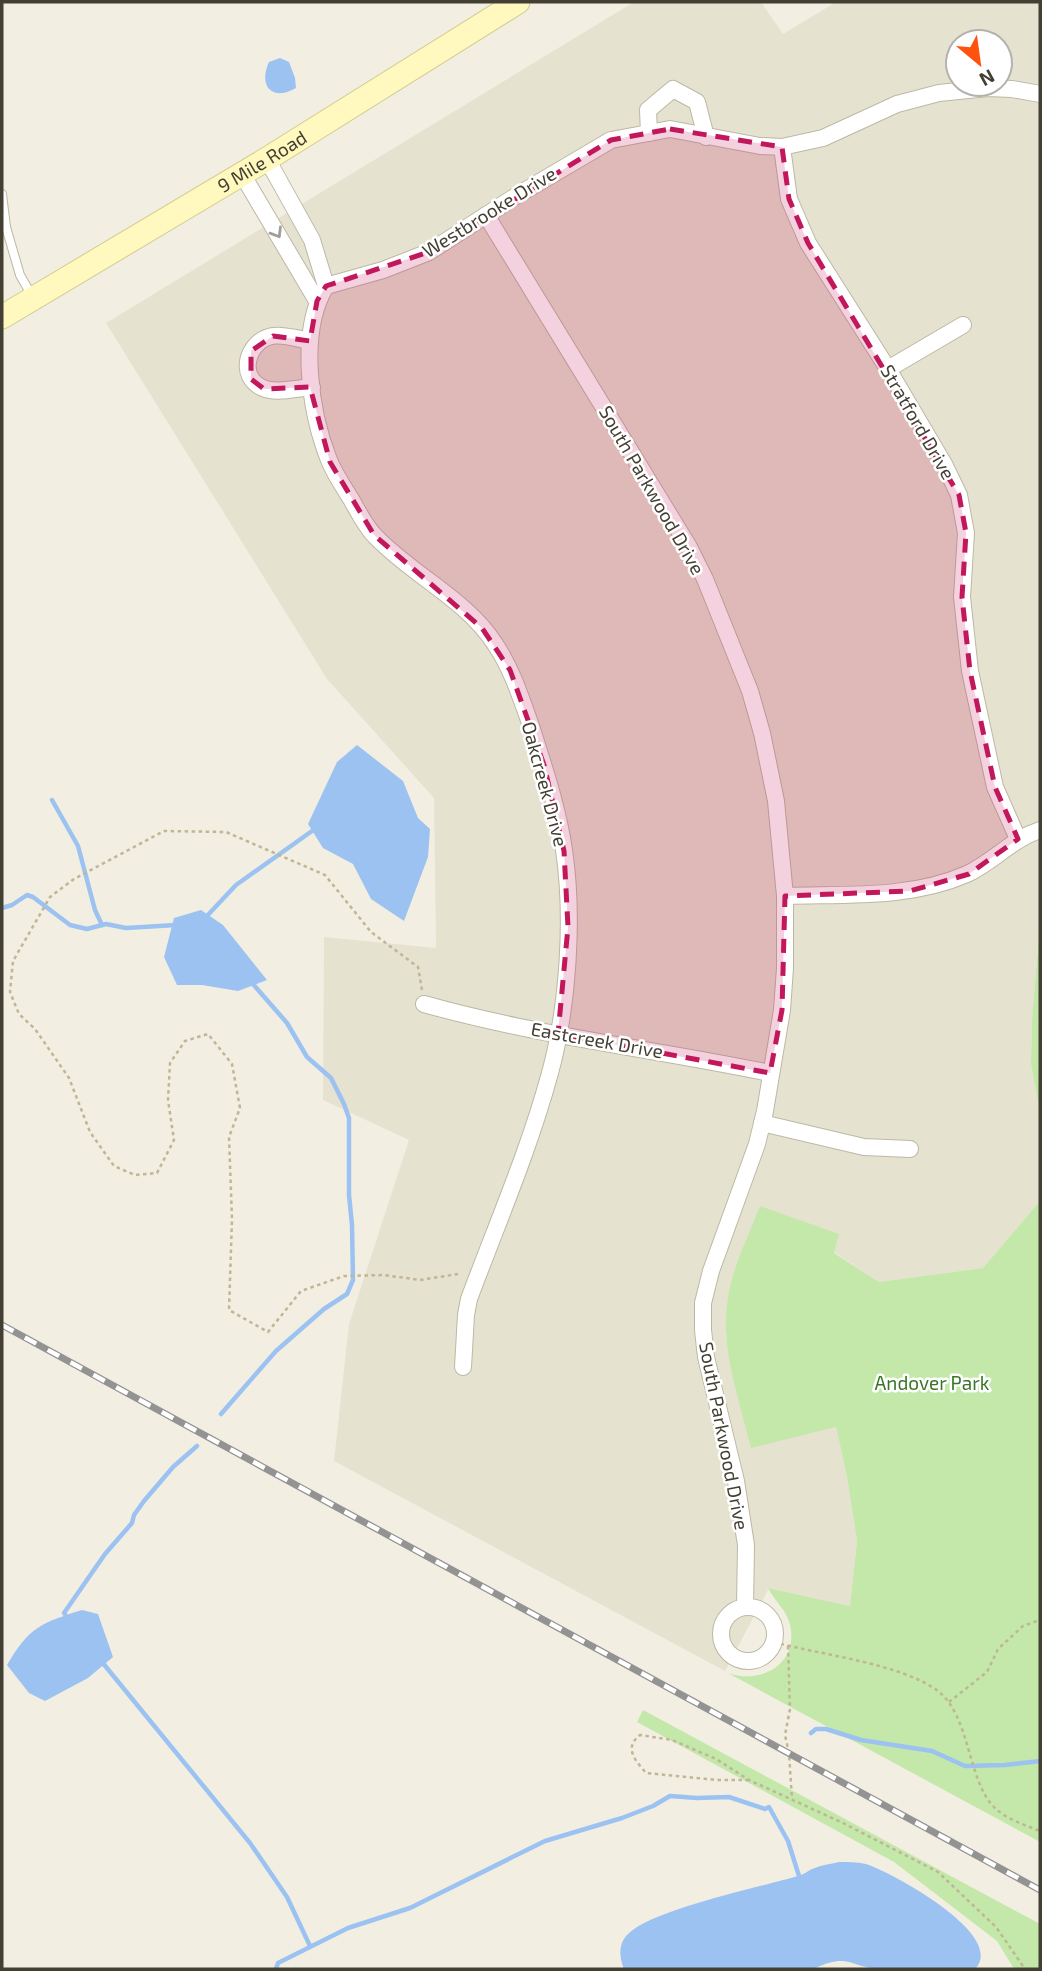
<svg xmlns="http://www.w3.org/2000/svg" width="1042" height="1971" font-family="'Exo 2',sans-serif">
	<rect width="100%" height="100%" fill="#f2efe2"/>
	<path fill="#e6e2d0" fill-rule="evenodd" d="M634,2H761L783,34L836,2H1040V922L1032,1020L1031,1064L1040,1113V1201L983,1268L879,1282L834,1252L838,1235L727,1301L726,1338L751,1447L836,1427L847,1477L857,1541L850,1606L769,1588L725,1671L334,1461L349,1324L409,1140L323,1100L324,937L436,948L434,798L327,679L106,323ZM958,42H1000V84H958Z"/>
	<g fill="#c3e8aa">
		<polygon points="1040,923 1040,1113 1031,1064 1032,1020"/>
		<path d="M1040,1201V1842L728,1673C761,1685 799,1664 790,1625C787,1610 775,1602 768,1588L850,1606L857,1541L847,1477L836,1427L751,1448C740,1402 721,1351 727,1304C731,1270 748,1237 760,1206L839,1234L834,1253L879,1282L983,1268Z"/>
		<polygon points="643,1710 1040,1924 1040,1969 1014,1969 997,1941 894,1862 637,1722"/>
	</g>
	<g fill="#9cc2f1">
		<path d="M280,58L289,62L295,78L296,88C272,102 258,86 269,62Z"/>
		<polygon points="357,745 403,781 418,818 430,829 428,857 404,921 371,899 353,864 323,848 308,824 337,762"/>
		<polygon points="201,910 223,925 267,980 238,991 202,985 177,985 164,957 174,918"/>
		<path d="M82,1610L98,1614L113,1657L88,1678L45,1701L29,1693L7,1665C29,1627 41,1623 82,1610Z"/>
		<path d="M839,1862C848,1862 857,1862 866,1864C891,1872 1008,1935 975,1969C944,1969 912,1971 881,1969C847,1967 850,1952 813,1969H624C619,1957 618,1944 628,1934C653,1909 761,1887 798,1876C803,1875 808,1871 812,1869C821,1865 830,1864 839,1862Z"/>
	</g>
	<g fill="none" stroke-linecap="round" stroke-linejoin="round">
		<g stroke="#9cc2f1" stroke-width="4.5">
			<polyline points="52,800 78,846 95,910 102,925"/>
			<polyline points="2,908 12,905 27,895 33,897 70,925 87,929 106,924 126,928 176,925"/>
			<polyline points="205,918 236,885 312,831"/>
			<polyline points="221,1414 276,1351 324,1309 347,1294 353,1280 352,1225 349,1195 349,1118 344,1104 331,1078 307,1057 287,1023 252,983"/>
			<polyline points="69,1620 64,1613 105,1554 132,1523 134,1515 144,1501 173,1467 197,1446"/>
			<polyline points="102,1662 250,1843 287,1897 310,1946"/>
			<polyline points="811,1733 816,1729 826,1729 861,1740 932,1751 965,1766 1005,1765 1040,1761"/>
			<polyline points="276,1969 278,1963 348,1928 410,1908 545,1841 622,1818 653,1806 670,1796 697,1798 729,1797 765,1809 769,1807 788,1841 799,1876"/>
		</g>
		<defs>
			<polyline id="lane" points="2,194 6,227 20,275 32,296"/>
			<g id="street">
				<polyline points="649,133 648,110 673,89 697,102 706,137"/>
				<polyline points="782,147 789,199 808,243 888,369 944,464 959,495 966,533 962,597 970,671 995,787 1018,839"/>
				<path d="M267,159L312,240L326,286C298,332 310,412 329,460C334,473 343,486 351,499C358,511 365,526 375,536C412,575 466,599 495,644C512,669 521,698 531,726C544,767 558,808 564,850C574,918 568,1007 550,1073C529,1150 497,1224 469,1299L466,1315L463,1367"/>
				<polyline points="242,174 317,301"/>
				<polyline points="486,215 689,547 705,579 750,691 762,733 776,801 785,896 785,968 782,1010 765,1111 757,1144 711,1271 703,1303 703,1330 706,1357 736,1481 746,1545 745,1607"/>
				<polyline points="326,286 383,270 429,252 516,196 611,140 670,129 760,146 782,147 823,138 897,104 939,93 988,88 1012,89 1040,94"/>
				<path d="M310,341C299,339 283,334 272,336C247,341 237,377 263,388C276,394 298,388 312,387"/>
				<polyline points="888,369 963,325"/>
				<path d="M785,896C846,894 910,899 967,874C993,862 1012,839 1040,830"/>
				<path d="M424,1004C537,1036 655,1049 770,1073"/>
				<polyline points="762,1123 864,1147 910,1149"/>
				<circle cx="748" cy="1634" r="27"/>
			</g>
			<g id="secondary">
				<path id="s1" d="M2,317L267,159L518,2"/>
			</g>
		</defs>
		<use href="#lane" stroke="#bdb8a5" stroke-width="10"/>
		<use href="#street" stroke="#bdb8a5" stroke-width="18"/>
		<use href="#secondary" stroke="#d3cb91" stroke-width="25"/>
		<g stroke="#bfb696" stroke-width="2.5" stroke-dasharray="3.5 3.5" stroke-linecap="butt">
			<polyline points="422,990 418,967 371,932 325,875 226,832 164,831 74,879 50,897 13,961 10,992 19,1014 35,1029 69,1078 90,1132 114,1166 135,1175 157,1173 174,1140 168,1100 170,1063 185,1041 208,1034 232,1064 240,1108 229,1137 232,1219 229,1310 268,1332 301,1291 344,1276 384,1275 420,1280 458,1274"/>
			<path d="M774,1642C820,1655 900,1663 938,1691C970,1716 968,1780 993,1806C1005,1819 1025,1825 1040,1831"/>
			<polyline points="788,1646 790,1709 785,1735 789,1753 792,1799"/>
			<polyline points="949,1702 987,1672 998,1649 1023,1626 1040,1620"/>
			<path d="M749,1780H717L646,1773C636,1761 623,1748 640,1735L672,1740L716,1759L749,1780L843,1823L938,1872L996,1927L1025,1969"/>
		</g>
		<use href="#lane" stroke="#fff" stroke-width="8"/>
		<use href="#street" stroke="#fff" stroke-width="16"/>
		<use href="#secondary" stroke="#fff9bf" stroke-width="23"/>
		<defs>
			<polyline id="rail" points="2,1325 1040,1890"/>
		</defs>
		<use href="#rail" stroke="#939393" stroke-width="7"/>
		<use href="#rail" stroke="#fff" stroke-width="4.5" stroke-dasharray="13" stroke-linecap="butt"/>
	</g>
	<defs><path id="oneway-chevron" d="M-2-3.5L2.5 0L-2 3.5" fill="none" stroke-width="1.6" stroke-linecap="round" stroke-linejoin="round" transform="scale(1.75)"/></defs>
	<use stroke="#a19f99" href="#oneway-chevron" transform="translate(277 233) rotate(59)"/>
	<path fill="#c2185b" fill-opacity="0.2" stroke="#c2185b" stroke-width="5" stroke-dasharray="14 9" stroke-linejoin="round" d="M670,129L782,147L789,199L808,243L959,495L966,533L962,597L970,671L995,787L1018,839L969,874L910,891L785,896L782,1010L770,1073L558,1034L568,927L564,851L544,765L510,670L482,628L374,535L330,462L310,387L264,389L251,379V351L273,336L310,341L317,301L326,286L429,252L611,140Z"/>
	<g text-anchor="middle" stroke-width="5" stroke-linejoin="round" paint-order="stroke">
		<g font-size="19" fill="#433f33" stroke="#fff">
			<text dy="7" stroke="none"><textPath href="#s1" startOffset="303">9 Mile Road</textPath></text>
			<text transform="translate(489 212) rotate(-32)" y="7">Westbrooke Drive</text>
			<text transform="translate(918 422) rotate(60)" y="7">Stratford Drive</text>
			<text transform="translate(652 490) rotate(60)" y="7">South Parkwood Drive</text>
			<text transform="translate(545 784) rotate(75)" y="7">Oakcreek Drive</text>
			<text transform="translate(597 1040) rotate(10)" y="7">Eastcreek Drive</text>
			<text transform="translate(724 1436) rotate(79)" y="7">South Parkwood Drive</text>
		</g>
		<g font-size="19" fill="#397526" stroke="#fff">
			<text x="932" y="1390">Andover Park</text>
		</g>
	</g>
	<rect width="1042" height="1971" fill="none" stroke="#433f33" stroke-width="7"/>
	<g transform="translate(979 63) rotate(151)"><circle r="33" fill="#ffffff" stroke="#b4b2ad" stroke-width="2"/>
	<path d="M0-5L12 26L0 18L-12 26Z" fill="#fe530d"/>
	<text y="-10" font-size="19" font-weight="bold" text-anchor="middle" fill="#433f33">N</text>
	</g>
</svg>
